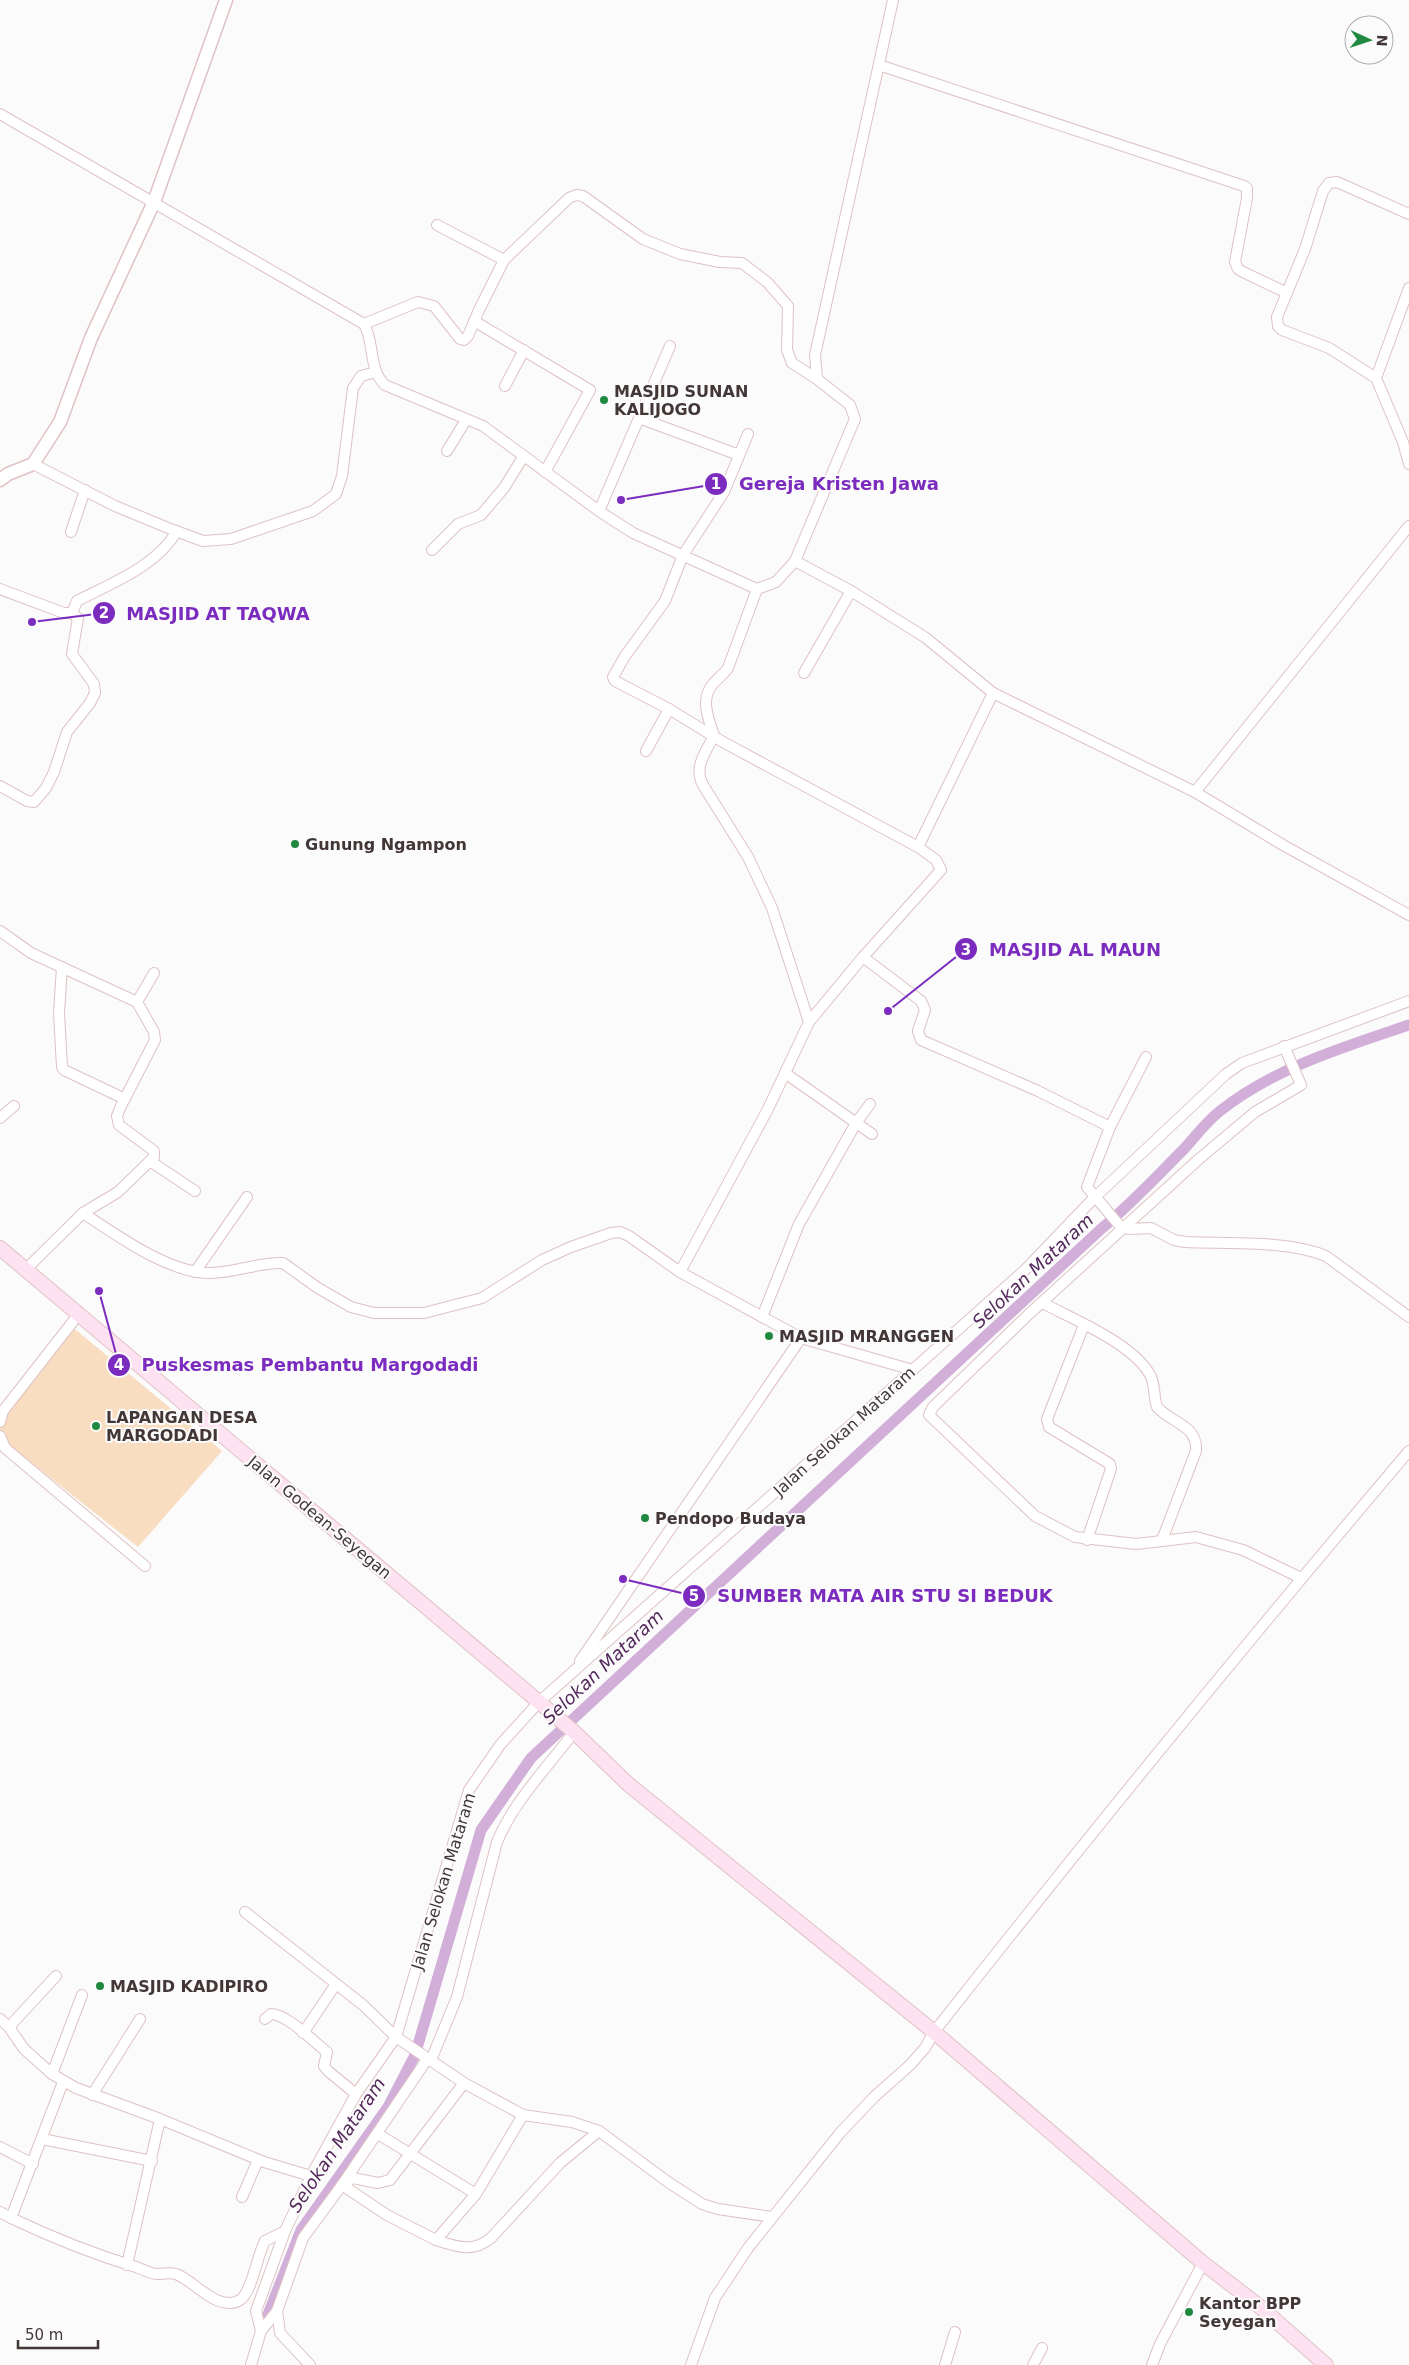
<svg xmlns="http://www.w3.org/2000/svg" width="1409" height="2365" font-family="'DejaVu Sans',sans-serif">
	<rect width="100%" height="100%" fill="#fbfbfb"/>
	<polygon fill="#f8ddc1" points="70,1325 222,1451 138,1547 0,1438 0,1413"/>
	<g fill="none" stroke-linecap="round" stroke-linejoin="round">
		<path stroke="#d2afd9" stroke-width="11" d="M267,2317L301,2230L388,2107L415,2055L481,1830L531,1758L1101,1229C1131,1204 1156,1177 1183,1150C1195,1137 1206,1122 1220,1111C1274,1068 1344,1047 1409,1025"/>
		<defs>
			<g id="minor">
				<polyline points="879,65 1244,186 1247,188 1247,198 1235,262 1238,269 1243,272 1287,293"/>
				<path d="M0,114L364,324C375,343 368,369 385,385L483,426L599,511L633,533L757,589L776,582L795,561L851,591L926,638L993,693L1195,792L1283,845L1409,915"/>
				<polyline points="437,225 504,260"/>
				<polyline points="1409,288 1376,378 1403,442 1409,464"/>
				<polyline points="474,321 590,390 545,472"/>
				<polyline points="364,324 418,302 434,306 460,339 464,340 468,336 479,310 504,260 569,198 576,195 583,196 643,239 680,254 720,262 742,263 767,282 788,306 787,350 792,363 817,379"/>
				<polyline points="1376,378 1329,348 1282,330 1278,326 1277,317 1305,249 1323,191 1329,183 1337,182 1409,214"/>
				<polyline points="505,386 524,350"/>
				<polyline points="639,418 739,455"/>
				<polyline points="447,451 466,420"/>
				<polyline points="33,464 115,506 173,530 203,541 231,539 313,511 336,494 342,476 353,388 361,376 376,372"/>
				<polyline points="599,511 670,346"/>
				<polyline points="71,532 85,490"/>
				<polyline points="432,550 458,524 481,515 504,488 523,457"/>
				<polyline points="795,561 855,419 850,405 817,379 815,355 893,0"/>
				<polyline points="0,589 64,613 72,613 78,618 72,654 94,684 95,693 90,703 67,732 54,772 46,788 34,802 27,801 0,786"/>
				<path d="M757,589L728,668C723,675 717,679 712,685C700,700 709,720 714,736C706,751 693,768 703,785L748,857L772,908L809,1022"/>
				<path d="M72,613L77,601C112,583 157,566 177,531"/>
				<polyline points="804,673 851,591"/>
				<polyline points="669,709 615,681 613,677 625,656 665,601 683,555 724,492 748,434"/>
				<polyline points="646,751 669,709 723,742 918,847"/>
				<polyline points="1195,792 1409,526"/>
				<polyline points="0,931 31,953 137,1002 154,1032 155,1040 121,1106 117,1116 119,1125 154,1151 154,1157 118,1192 83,1213 24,1271"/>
				<polyline points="863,957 941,870 936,860 918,847 993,693"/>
				<polyline points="62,967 59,1013 62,1067 64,1070 125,1099"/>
				<polyline points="137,1002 154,973"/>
				<polyline points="1284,1046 1301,1085 1255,1112 1199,1159 1029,1314 933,1407 929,1415 1035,1516 1075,1537 1136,1544 1196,1537 1243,1550 1301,1578"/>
				<polyline points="785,1073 872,1134"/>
				<polyline points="0,1118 14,1106"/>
				<polyline points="1110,1127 1146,1057"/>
				<polyline points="150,1161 195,1191"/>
				<path d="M83,1213C116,1235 170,1274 211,1273C235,1273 259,1262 283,1263L318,1288L351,1307L374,1313H424L482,1298L542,1260L571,1247L611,1233L620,1232L629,1236L680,1272"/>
				<polyline points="195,1272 247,1197"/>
				<path d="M1043,1303C1074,1320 1130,1342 1149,1373C1156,1383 1153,1396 1157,1407C1171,1423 1198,1425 1196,1451L1162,1540"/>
				<polyline points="762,1317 799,1224 856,1123 870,1104"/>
				<polyline points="1084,1325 1047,1419 1049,1427 1110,1464 1111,1469 1087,1540"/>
				<path d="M913,1370L801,1338L680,1272L768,1109L809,1022L863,957L921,1001L925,1010L918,1031L921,1040L1038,1091L1110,1127L1087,1187L1120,1226L1129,1229L1151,1228L1174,1240L1185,1242C1227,1244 1288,1240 1326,1256L1409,1317"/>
				<polyline points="0,1422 3,1411 78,1315"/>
				<polyline points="0,1436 5,1448 145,1566"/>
				<polyline points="580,1661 801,1338"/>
				<polyline points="245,1912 363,2005 396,2037 464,2083 523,2115 572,2122 599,2131 668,2182 702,2204 718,2209 772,2217"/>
				<polyline points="0,2019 9,2027 24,2049 52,2074 76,2088 160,2119 264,2162 311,2176"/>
				<path d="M265,2019L271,2014C287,2014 314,2042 327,2052L324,2066L328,2071L356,2094"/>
				<polyline points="9,2027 56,1976"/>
				<polyline points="303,2033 336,1984"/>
				<polyline points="428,2058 342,2185 387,2215 436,2240"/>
				<path d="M431,2060L457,1997L497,1842C514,1801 547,1768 574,1732"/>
				<polyline points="52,2074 82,1995"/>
				<path d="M63,2082L11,2218C51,2237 93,2254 136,2267C142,2269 151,2274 157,2274C164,2274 169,2272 176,2274C195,2281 218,2313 240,2300C252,2293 257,2255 265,2241L285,2231"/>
				<polyline points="92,2095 140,2019"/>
				<path d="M523,2115L476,2194L436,2240C457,2247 473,2253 491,2238L560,2163L599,2131"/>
				<polyline points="378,2134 476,2194"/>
				<polyline points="42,2139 152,2161"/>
				<polyline points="0,2147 33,2164"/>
				<polyline points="242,2197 258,2160"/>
				<polyline points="0,2212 11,2218"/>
				<polyline points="127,2265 160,2119"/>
				<polyline points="277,2311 280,2333 310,2365"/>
				<polyline points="261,2331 277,2311 303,2238 342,2185 353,2178 378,2183 390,2180 464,2083"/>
				<polyline points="251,2365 261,2331 256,2311 285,2231 311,2176 356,2094 396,2037 469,1790 500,1745 539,1702 1025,1270 1094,1198 1226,1074 1242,1063 1409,1001"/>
				<path d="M691,2365L715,2298L748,2248L840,2133L874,2097L910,2065L925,2048L934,2032C1089,1835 1247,1642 1409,1451"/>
				<polyline points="945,2365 955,2332"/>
				<polyline points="1033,2365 1042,2348"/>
				<polyline points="1152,2365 1160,2344 1203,2263"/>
			</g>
			<polyline id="tertiary" points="0,480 8,474 33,464 60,422 91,338 154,202 226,0"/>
			<polyline id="secondary" points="0,1248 539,1702 574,1732 628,1784 934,2032 1203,2263 1259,2306 1326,2365"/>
		</defs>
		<use href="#minor" stroke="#dfc2c3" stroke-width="12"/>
		<use href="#tertiary" stroke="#dfc2c3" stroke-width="15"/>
		<use href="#secondary" stroke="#dfc2c3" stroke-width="16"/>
		<use href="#minor" stroke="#fff" stroke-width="10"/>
		<use href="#tertiary" stroke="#fff" stroke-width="12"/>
		<use href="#secondary" stroke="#fee2f1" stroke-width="14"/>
	</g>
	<g fill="#21893f" stroke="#fbfbfb" stroke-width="2">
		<circle cx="604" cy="400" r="5"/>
		<circle cx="295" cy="844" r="5"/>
		<circle cx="769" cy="1336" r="5"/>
		<circle cx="96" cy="1426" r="5"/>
		<circle cx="645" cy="1518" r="5"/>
		<circle cx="100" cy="1986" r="5"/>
		<circle cx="1189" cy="2312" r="5"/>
	</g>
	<g text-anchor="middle" stroke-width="4" stroke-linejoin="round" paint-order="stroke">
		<g font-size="16" font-weight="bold" fill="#423637" stroke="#fbfbfb" text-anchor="start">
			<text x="614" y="397">MASJID SUNAN<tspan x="614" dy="18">KALIJOGO</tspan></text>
			<text x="305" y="850">Gunung Ngampon</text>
			<text x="779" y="1342">MASJID MRANGGEN</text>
			<text x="106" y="1423">LAPANGAN DESA<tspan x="106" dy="18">MARGODADI</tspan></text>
			<text x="655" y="1524">Pendopo Budaya</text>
			<text x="110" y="1992">MASJID KADIPIRO</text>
			<text x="1199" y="2309">Kantor BPP<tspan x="1199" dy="18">Seyegan</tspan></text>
		</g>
		<g font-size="16" fill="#423637" stroke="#fbfbfb">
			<text transform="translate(844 1431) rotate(-42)" y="6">Jalan Selokan Mataram</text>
			<text transform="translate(320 1517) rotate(40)" y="6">Jalan Godean-Seyegan</text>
			<text transform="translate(443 1881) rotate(-73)" y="6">Jalan Selokan Mataram</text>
		</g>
		<g font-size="18" font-style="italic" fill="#53295c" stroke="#fbfbfb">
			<text transform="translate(1033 1271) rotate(-43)" y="6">Selokan Mataram</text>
			<text transform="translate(603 1667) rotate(-43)" y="6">Selokan Mataram</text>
			<text transform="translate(337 2145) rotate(-56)" y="6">Selokan Mataram</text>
		</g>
	</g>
	<path fill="none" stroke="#7b2cbf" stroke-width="2" d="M621 500L716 484M32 622L104 613M888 1011L966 949M99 1291L119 1365M623 1579L694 1596"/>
	<g fill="#7b2cbf" stroke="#fbfbfb" stroke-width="2">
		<circle cx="621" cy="500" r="5"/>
		<circle cx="32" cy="622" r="5"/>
		<circle cx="888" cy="1011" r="5"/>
		<circle cx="99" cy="1291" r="5"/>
		<circle cx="623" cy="1579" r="5"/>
		<circle cx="716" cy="484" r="12"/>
		<circle cx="104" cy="613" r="12"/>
		<circle cx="966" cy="949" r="12"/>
		<circle cx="119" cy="1365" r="12"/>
		<circle cx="694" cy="1596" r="12"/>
	</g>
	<g font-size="15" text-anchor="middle" font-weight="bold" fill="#fff">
		<text x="716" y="489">1</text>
		<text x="104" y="618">2</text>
		<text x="966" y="955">3</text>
		<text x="119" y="1370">4</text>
		<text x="694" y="1601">5</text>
	</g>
	<g font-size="18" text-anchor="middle" font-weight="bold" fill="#7b2cbf" stroke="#fbfbfb" stroke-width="4" stroke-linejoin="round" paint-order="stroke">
		<text x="839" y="490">Gereja Kristen Jawa</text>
		<text x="218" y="620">MASJID AT TAQWA</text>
		<text x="1075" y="956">MASJID AL MAUN</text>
		<text x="310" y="1371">Puskesmas Pembantu Margodadi</text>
		<text x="885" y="1602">SUMBER MATA AIR STU SI BEDUK</text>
	</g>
	<g transform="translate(1369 40) rotate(93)"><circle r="24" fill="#fbfbfb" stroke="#b1acad"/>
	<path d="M0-4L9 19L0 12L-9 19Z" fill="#21893f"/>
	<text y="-8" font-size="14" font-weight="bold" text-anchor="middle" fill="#423637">N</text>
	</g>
	<path d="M18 2340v8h80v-8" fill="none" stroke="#423637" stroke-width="2.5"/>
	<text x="25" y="2340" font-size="15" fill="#423637" stroke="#fbfbfb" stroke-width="4" paint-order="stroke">50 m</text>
</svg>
